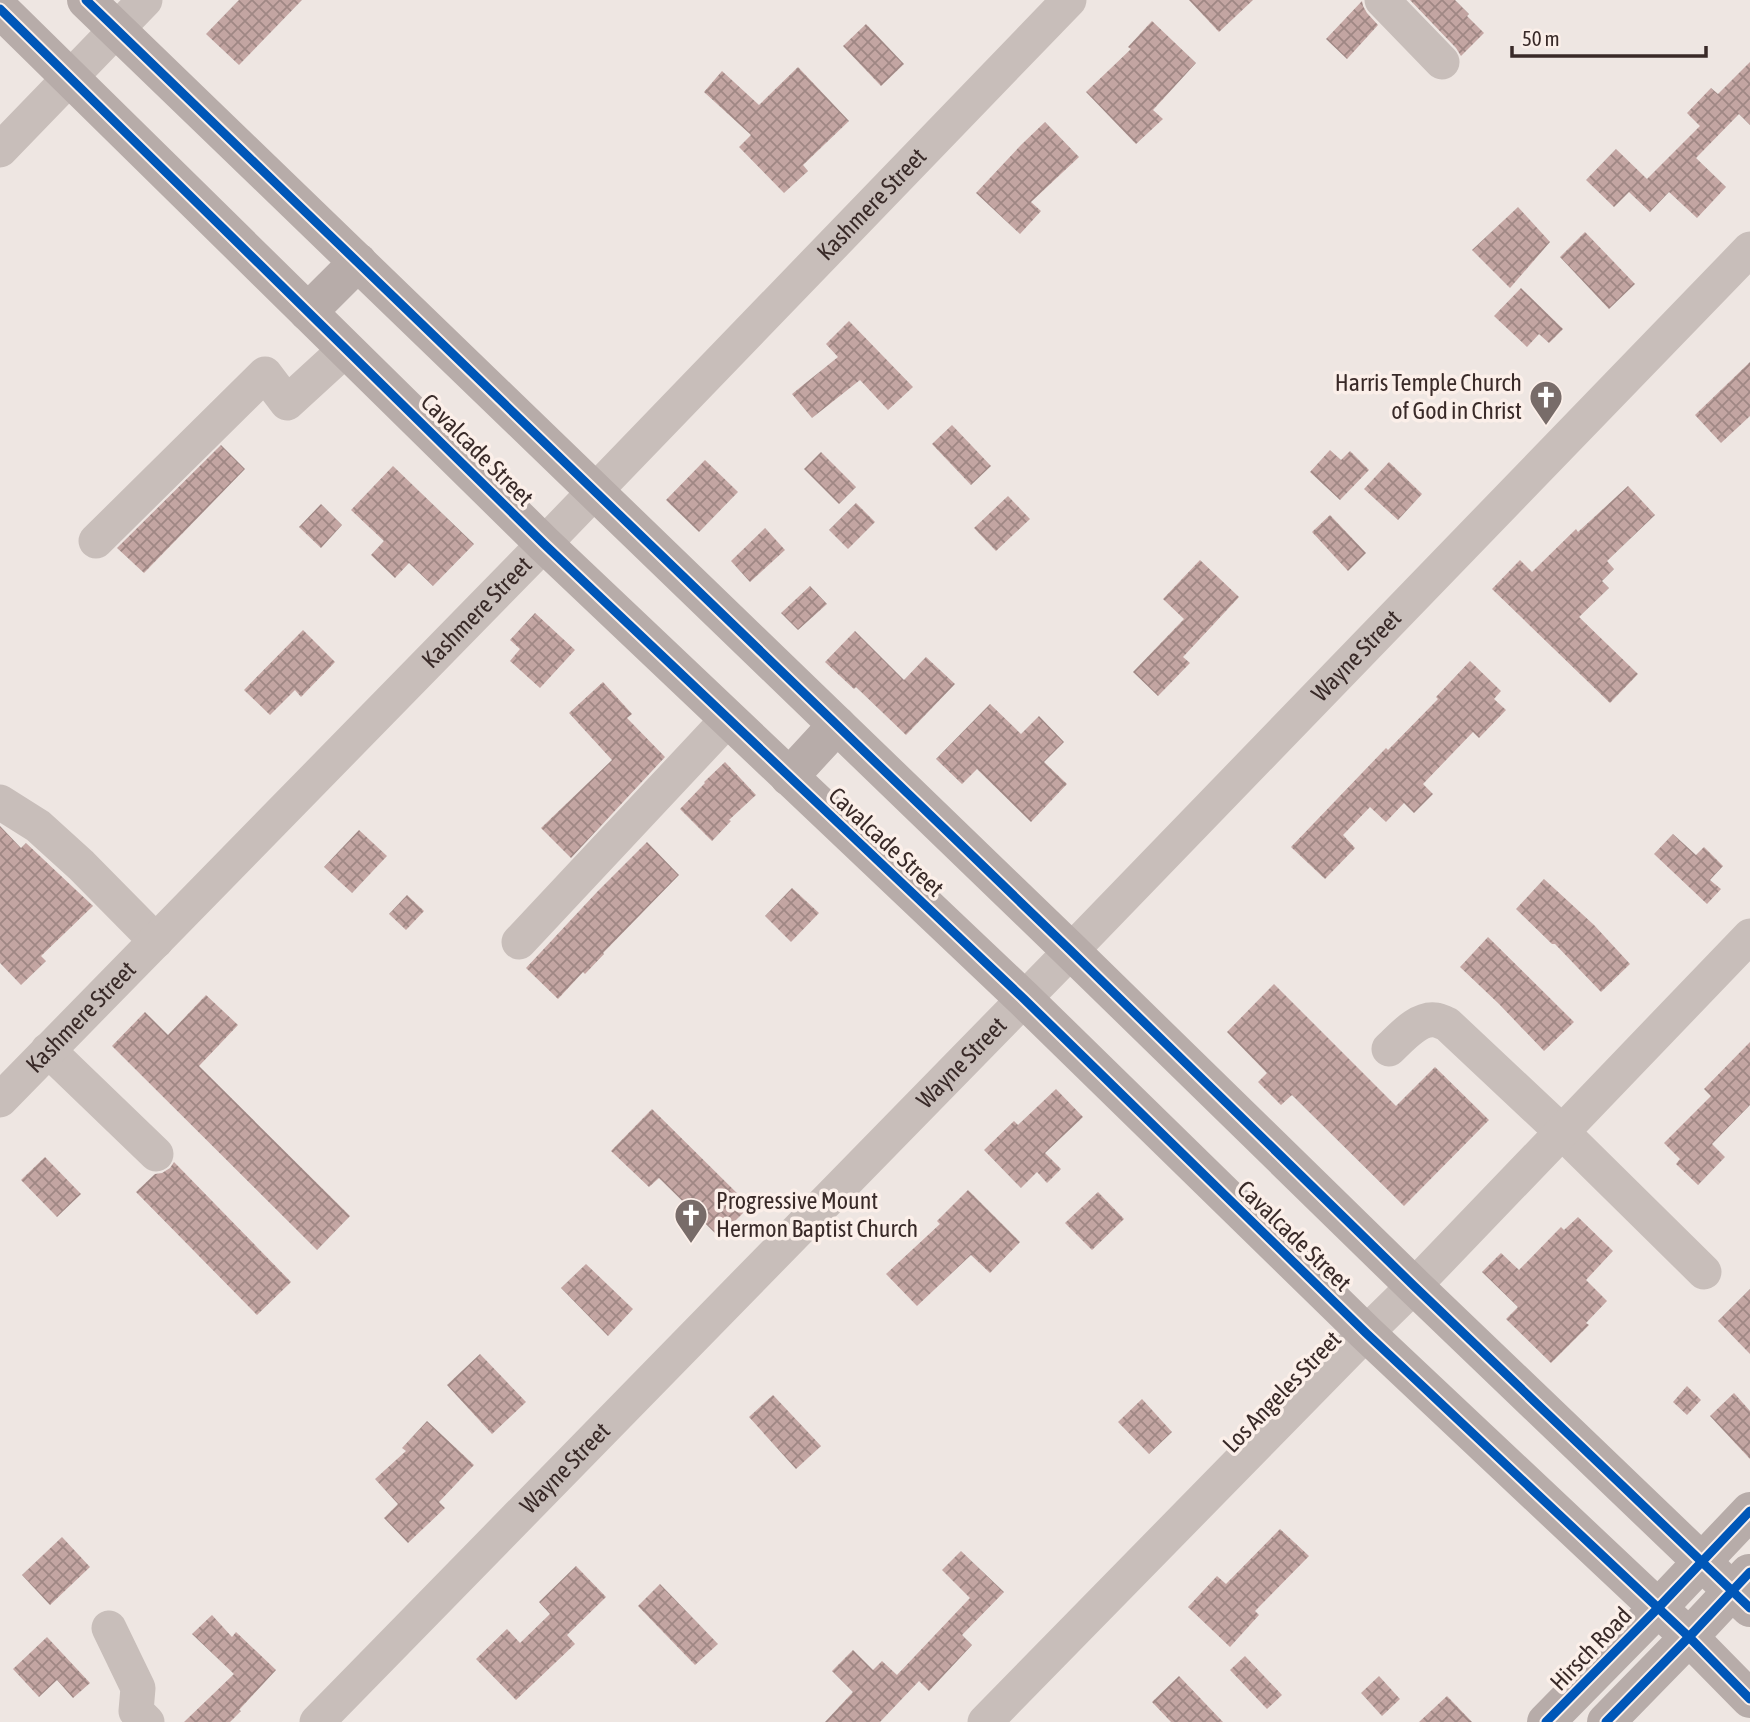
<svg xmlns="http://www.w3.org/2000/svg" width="1750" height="1722" font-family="'Asap Condensed',sans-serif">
	<defs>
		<pattern id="building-cross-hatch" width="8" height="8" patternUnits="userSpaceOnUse" patternTransform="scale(1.75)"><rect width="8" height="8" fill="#c3a5a2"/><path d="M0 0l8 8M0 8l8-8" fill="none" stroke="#9f8784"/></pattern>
	</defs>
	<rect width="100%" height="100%" fill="#eee6e2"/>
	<g fill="url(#building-cross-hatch)">
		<polygon points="239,0 302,0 239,65 206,34"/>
		<polygon points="1189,0 1253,0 1219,32"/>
		<polygon points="1410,0 1455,0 1469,14 1467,16 1484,33 1461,56 1456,48"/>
		<polygon points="1362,1 1363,6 1367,13 1378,25 1347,59 1326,39"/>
		<polygon points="1152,21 1196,63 1153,110 1163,119 1136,144 1086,92 1131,49 1128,47"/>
		<polygon points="866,24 904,64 881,86 843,46"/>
		<polygon points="1750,62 1750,125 1739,114 1696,158 1726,187 1697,218 1669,192 1650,212 1629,192 1614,207 1586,180 1616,149 1647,179 1700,126 1687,113 1711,88 1718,94"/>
		<polygon points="798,67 849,121 803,165 808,171 784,193 739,147 751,135 704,92 722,71 759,105"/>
		<polygon points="1045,122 1079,157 1031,202 1041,211 1020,234 976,193 1021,145"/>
		<polygon points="1518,207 1550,242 1510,288 1472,250"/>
		<polygon points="1585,232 1635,284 1609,309 1560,257"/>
		<polygon points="1521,288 1563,329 1549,343 1539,334 1527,347 1494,316"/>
		<polygon points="849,321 913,387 888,410 860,380 812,418 792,394 838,357 826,344"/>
		<polygon points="1750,362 1750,416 1721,443 1695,415"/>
		<polygon points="952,425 991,466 971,485 932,444"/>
		<polygon points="221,445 245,469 144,573 117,548"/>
		<polygon points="1330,450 1341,460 1350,451 1369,470 1340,500 1310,472"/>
		<polygon points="821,452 856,487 839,504 804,469"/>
		<polygon points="705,460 738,492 699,532 666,500"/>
		<polygon points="1389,462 1422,494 1398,520 1364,489"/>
		<polygon points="393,466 474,544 433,586 409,563 395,578 371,555 384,541 351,510"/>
		<polygon points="1628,486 1655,515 1607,561 1614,569 1602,581 1609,588 1579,617 1638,674 1610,703 1492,589 1520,560 1532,572 1576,529 1578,532"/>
		<polygon points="1008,496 1030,519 996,551 974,528"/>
		<polygon points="856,503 875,522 848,549 829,530"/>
		<polygon points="321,504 342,525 321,548 299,527"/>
		<polygon points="1330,515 1366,553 1348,571 1312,532"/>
		<polygon points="765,528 785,550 750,582 731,561"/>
		<polygon points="1200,560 1239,597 1183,657 1190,663 1158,696 1133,672 1184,619 1163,599"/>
		<polygon points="810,586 827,604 798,630 781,613"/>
		<polygon points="535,613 575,650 540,688 510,661 520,649 510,640"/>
		<polygon points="303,630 335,662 301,697 295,690 270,715 244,690"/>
		<polygon points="855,631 904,680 926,657 955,684 906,735 856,687 854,689 825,662"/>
		<polygon points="1470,661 1501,691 1494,699 1506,710 1479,738 1473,732 1423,784 1433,794 1414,813 1404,803 1386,822 1370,807 1343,835 1355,848 1325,879 1291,847 1386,748 1388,750 1438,699 1436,697"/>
		<polygon points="603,682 632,714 627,718 665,757 571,858 541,828 612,760 569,713"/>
		<polygon points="990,704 1021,734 1039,716 1064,742 1044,762 1067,784 1031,822 977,769 962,784 936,759"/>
		<polygon points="725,762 756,795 729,820 731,821 712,841 680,809 705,783 704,782"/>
		<polygon points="0,826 21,848 26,843 93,906 41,956 46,961 21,985 0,963"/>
		<polygon points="359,830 387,856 352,893 324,867"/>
		<polygon points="1673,834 1696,855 1704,847 1723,866 1710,880 1721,889 1707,904 1654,854"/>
		<polygon points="647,842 679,875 603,953 604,954 585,974 583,972 558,999 526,968 597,892"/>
		<polygon points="1544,879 1594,925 1630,964 1601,992 1555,944 1552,944 1516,909"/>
		<polygon points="792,888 819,913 791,942 765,916"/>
		<polygon points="407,895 424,911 406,930 389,914"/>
		<polygon points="1488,937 1574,1022 1544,1051 1499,1004 1460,967"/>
		<polygon points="1274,984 1396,1106 1435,1067 1489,1120 1404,1206 1292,1095 1281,1105 1258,1082 1267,1073 1227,1032"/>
		<polygon points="206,995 238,1025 199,1066 350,1216 317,1250 112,1046 145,1012 168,1035"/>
		<polygon points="1750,1042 1750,1105 1712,1144 1725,1157 1698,1185 1676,1164 1680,1159 1664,1143 1711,1096 1704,1089"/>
		<polygon points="1056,1089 1083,1117 1045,1153 1061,1169 1047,1183 1037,1172 1021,1188 984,1150 1014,1121 1018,1125"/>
		<polygon points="652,1109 750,1206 719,1237 659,1178 649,1187 611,1151"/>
		<polygon points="45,1157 81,1194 57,1217 21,1180"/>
		<polygon points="174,1162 291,1282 257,1315 136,1192 155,1174 162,1173 170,1168"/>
		<polygon points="968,1190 1020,1242 990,1273 971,1255 917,1306 886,1274 940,1224 937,1221"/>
		<polygon points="1098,1192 1124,1219 1092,1250 1065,1223"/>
		<polygon points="1578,1217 1613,1251 1586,1280 1607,1301 1586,1323 1589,1325 1551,1363 1506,1319 1518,1307 1482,1272 1501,1253 1519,1270 1561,1227 1564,1230"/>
		<polygon points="586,1264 633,1309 608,1336 561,1288"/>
		<polygon points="1750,1289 1750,1354 1718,1321"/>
		<polygon points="480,1354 526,1402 492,1434 447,1385"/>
		<polygon points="1687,1386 1701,1400 1687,1415 1673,1402"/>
		<polygon points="1734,1393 1750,1411 1750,1459 1710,1416"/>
		<polygon points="773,1395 821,1446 796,1469 749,1417"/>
		<polygon points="1142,1399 1172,1432 1149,1454 1118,1422"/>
		<polygon points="427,1421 474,1465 439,1502 445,1508 408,1543 384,1518 398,1504 375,1479 406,1451 402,1448"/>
		<polygon points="1280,1529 1309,1556 1255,1611 1259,1615 1230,1647 1188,1607 1217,1576 1226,1584"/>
		<polygon points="62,1537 90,1567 50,1605 22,1575"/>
		<polygon points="961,1551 1004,1592 962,1635 972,1645 929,1691 919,1681 880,1722 825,1722 853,1692 832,1671 853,1650 873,1670 882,1661 897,1675 970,1598 942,1570"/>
		<polygon points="576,1566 606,1597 567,1635 575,1644 516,1700 476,1659 507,1629 520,1643 550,1614 539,1602"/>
		<polygon points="660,1584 718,1644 695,1665 638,1606"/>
		<polygon points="212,1615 232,1637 236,1632 276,1670 239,1710 241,1711 230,1722 184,1722 234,1674 192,1634"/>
		<polygon points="47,1637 90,1683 73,1698 57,1680 39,1697 13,1669"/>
		<polygon points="1245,1656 1282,1695 1267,1709 1230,1670"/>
		<polygon points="1179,1676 1223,1722 1171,1722 1152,1702"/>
		<polygon points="1379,1676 1400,1699 1382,1716 1361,1693"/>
		<polygon points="1447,1696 1472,1722 1419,1722"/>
	</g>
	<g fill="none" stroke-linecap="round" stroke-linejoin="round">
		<g stroke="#c8beba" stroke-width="35">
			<polyline points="1382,0 1442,62"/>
			<polyline points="0,150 145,0"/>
			<polyline points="96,541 265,374 287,403 346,349"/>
			<polyline points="0,802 38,826 81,865 156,941"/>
			<polyline points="519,942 728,719"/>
			<path d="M1389,1049C1401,1038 1418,1017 1436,1020C1440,1021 1444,1023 1447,1024L1562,1132L1704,1272"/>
			<polyline points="48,1050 156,1154"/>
			<path id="s1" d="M0,1100L544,544L1069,0"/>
			<polyline points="109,1628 138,1688 136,1711 147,1722"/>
			<path id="s2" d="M317,1722L1071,951L1750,249"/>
			<polyline points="985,1722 1366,1333 1414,1286 1750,936"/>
		</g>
		<g stroke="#b7aca9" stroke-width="38">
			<polyline points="86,0 1071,951 1414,1286 1750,1608"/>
			<polyline points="0,9 544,544 1024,999 1366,1333 1689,1637 1750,1699"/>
			<polyline points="308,312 358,262"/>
			<polyline points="789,777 837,725"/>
			<polyline points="1546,1722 1658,1608 1750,1511"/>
			<polyline points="1606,1722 1689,1637 1749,1573"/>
		</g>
		<defs>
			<g id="cycleway">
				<polyline points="86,0 1071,951 1414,1286 1750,1608"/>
				<polyline points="0,9 544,544 1024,999 1366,1333 1689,1637 1750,1699"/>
				<polyline points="1546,1722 1658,1608 1750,1511"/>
				<polyline points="1606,1722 1689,1637 1750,1572"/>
			</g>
		</defs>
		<use href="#cycleway" stroke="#fbefe9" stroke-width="13"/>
		<use href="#cycleway" stroke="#0057b8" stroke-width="9"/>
	</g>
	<defs>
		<symbol id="church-pin" viewBox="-11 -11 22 30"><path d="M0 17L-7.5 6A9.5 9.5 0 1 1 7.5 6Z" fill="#786c69" stroke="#fbefe9"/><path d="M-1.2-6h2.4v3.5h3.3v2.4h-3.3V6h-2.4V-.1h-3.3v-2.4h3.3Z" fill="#fff"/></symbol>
	</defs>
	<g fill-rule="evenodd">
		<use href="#church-pin" x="1527" y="378" width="38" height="52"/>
		<use href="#church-pin" x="672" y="1196" width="38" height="52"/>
	</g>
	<g text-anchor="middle" stroke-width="7" stroke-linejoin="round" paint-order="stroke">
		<g font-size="24" fill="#392a28" stroke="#fbefe9">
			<text dy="8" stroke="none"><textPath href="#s1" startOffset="1250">Kashmere Street</textPath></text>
			<text transform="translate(477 450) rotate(45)" y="8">Cavalcade Street</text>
			<text dy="8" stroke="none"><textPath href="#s1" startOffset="682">Kashmere Street</textPath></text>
			<text dy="8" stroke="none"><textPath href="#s2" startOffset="1489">Wayne Street</textPath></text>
			<text transform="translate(886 842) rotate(43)" y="8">Cavalcade Street</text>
			<text dy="8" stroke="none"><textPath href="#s1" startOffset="116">Kashmere Street</textPath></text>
			<text dy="8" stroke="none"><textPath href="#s2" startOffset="922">Wayne Street</textPath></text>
			<text transform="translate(1294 1236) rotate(44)" y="8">Cavalcade Street</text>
			<text transform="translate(1282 1392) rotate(-46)" y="8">Los Angeles Street</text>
			<text dy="8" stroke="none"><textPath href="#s2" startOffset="355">Wayne Street</textPath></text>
			<text transform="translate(1591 1649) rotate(-46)" y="8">Hirsch Road</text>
		</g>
		<g font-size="24" fill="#392a28" stroke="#fbefe9" text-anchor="end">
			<text x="1522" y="391">Harris Temple Church<tspan x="1522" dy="28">of God in Christ</tspan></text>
			<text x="716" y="1209" text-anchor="start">Progressive Mount<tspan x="716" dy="28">Hermon Baptist Church</tspan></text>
		</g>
	</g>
	<path d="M1512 46v10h194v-10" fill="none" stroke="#392a28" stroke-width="3.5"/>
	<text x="1522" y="46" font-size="21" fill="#392a28" stroke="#fbefe9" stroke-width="5" paint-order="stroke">50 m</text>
</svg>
